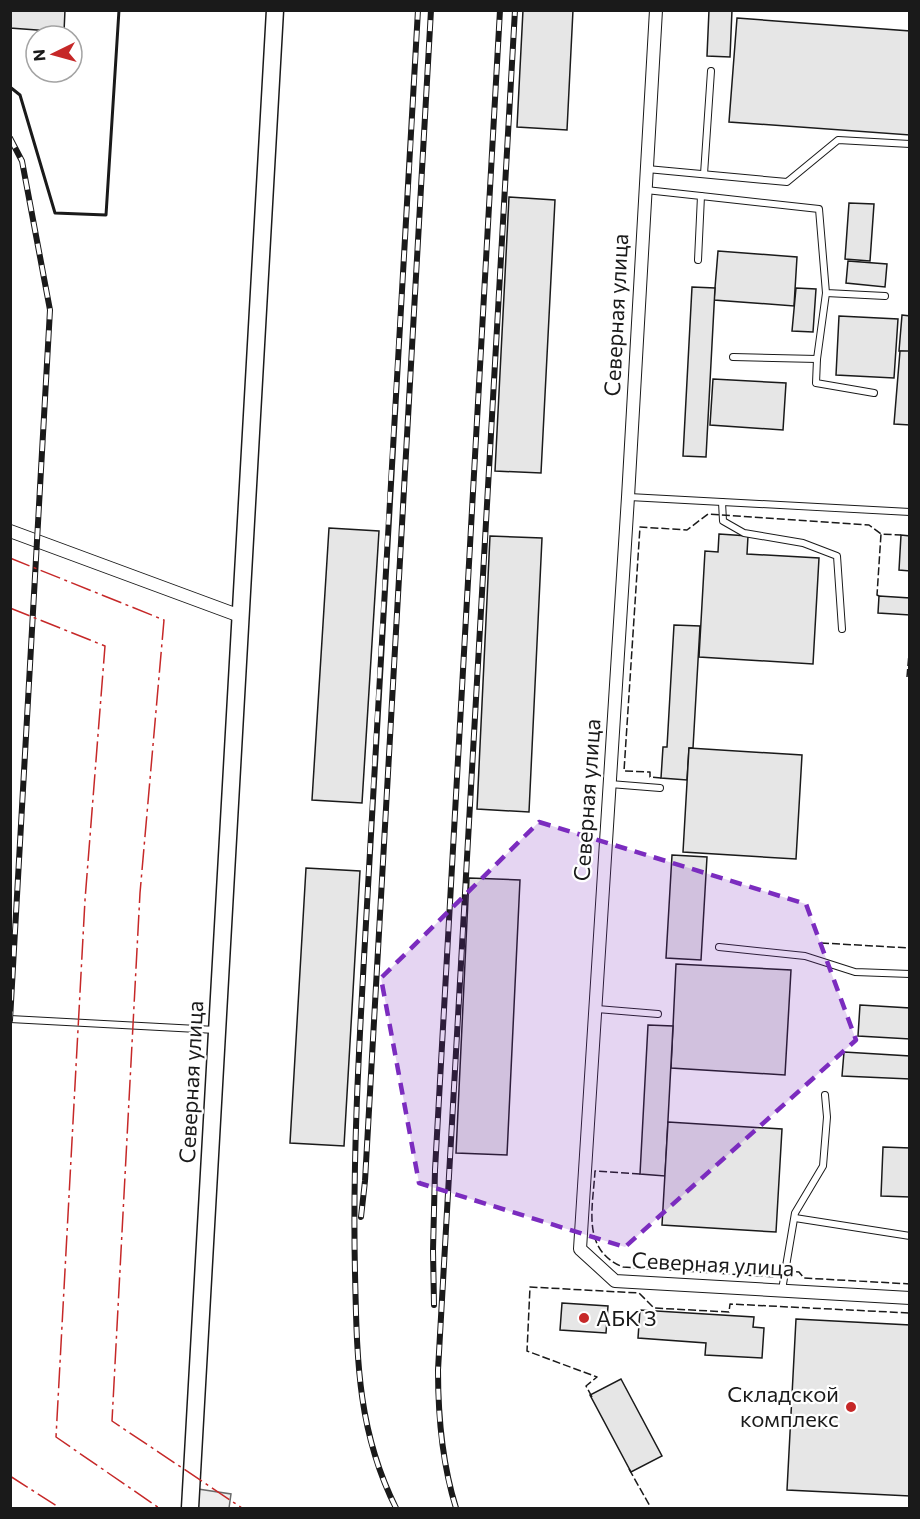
<svg xmlns="http://www.w3.org/2000/svg" width="920" height="1519" font-family="Commissioner,sans-serif">
	<rect width="100%" height="100%" fill="#fff"/>
	<polygon fill="#ededed" stroke="#6a6a6a" stroke-width="1.5" points="198,1489 231,1494 229,1508 196,1508"/>
	<g fill="#e6e6e6" stroke="#1a1a1a" stroke-width="1.5">
		<polygon points="11,10 65,10 64,32 10,28"/>
		<polygon points="523,10 573,10 567,130 517,127"/>
		<polygon points="709,10 732,10 730,57 707,56"/>
		<polygon points="737,18 910,31 910,135 729,122"/>
		<polygon points="509,197 555,200 541,473 495,471"/>
		<polygon points="849,203 874,204 870,261 845,259"/>
		<polygon points="718,251 797,257 794,306 714,300"/>
		<polygon points="848,261 887,264 885,287 846,283"/>
		<polygon points="692,287 715,288 706,457 683,456"/>
		<polygon points="796,288 816,289 813,332 792,331"/>
		<polygon points="902,315 910,316 910,352 899,351"/>
		<polygon points="839,316 898,319 894,378 836,375"/>
		<polygon points="900,351 910,351 910,425 894,424"/>
		<polygon points="713,379 786,383 783,430 710,425"/>
		<polygon points="329,528 379,531 362,803 312,800"/>
		<polygon points="719,534 748,536 747,554 819,558 813,664 699,657 705,551 718,552"/>
		<polygon points="901,535 910,536 910,571 899,570"/>
		<polygon points="490,536 542,538 529,812 477,809"/>
		<polygon points="879,596 910,598 910,615 878,613"/>
		<polygon points="674,625 700,626 693,748 689,748 687,780 661,778 663,747 667,747"/>
		<polygon points="689,748 802,755 796,859 683,852"/>
		<polygon points="672,855 707,857 701,960 666,958"/>
		<polygon points="306,868 360,871 344,1146 290,1143"/>
		<polygon points="469,878 520,880 507,1155 456,1153"/>
		<polygon points="676,964 791,970 785,1075 671,1068"/>
		<polygon points="860,1005 910,1008 910,1039 858,1036"/>
		<polygon points="648,1025 673,1026 665,1176 640,1174"/>
		<polygon points="844,1052 910,1056 910,1079 842,1076"/>
		<polygon points="668,1122 782,1129 776,1232 662,1225"/>
		<polygon points="883,1147 910,1148 910,1197 881,1196"/>
		<polygon points="562,1303 608,1306 606,1333 560,1330"/>
		<polygon points="640,1310 754,1317 753,1327 764,1328 762,1358 705,1355 706,1343 638,1338"/>
		<polygon points="796,1319 910,1325 910,1496 787,1490"/>
		<polygon points="621,1379 662,1456 631,1472 590,1395"/>
	</g>
	<g fill="none" stroke-linecap="round" stroke-linejoin="round">
		<defs>
			<g id="service">
				<polyline points="647,169 787,182 838,140 910,144"/>
				<polyline points="704,174 711,71"/>
				<polyline points="646,190 701,196 698,260"/>
				<polyline points="701,196 819,209 826,293 885,296"/>
				<polyline points="733,357 817,359 826,293"/>
				<polyline points="817,359 816,383 874,393"/>
				<polyline points="629,497 910,512"/>
				<polyline points="722,502 723,521 744,533 803,543 837,556 842,629"/>
				<polyline points="610,784 660,788"/>
				<polyline points="719,947 805,956 855,972 910,974"/>
				<polyline points="597,1009 658,1014"/>
				<polyline points="10,1019 216,1030"/>
				<polyline points="795,1218 910,1236"/>
				<polyline points="782,1290 795,1213 823,1166 827,1117 825,1095"/>
			</g>
			<g id="minor">
				<polyline points="656,10 628,497 580,1249 615,1281 910,1298"/>
				<polyline points="10,531 240,616"/>
			</g>
			<polyline id="secondary" points="190,1508 275,10"/>
		</defs>
		<use href="#service" stroke="#1a1a1a" stroke-width="8"/>
		<use href="#minor" stroke="#1a1a1a" stroke-width="14"/>
		<use href="#secondary" stroke="#1a1a1a" stroke-width="19"/>
		<use href="#service" stroke="#fff" stroke-width="6"/>
		<use href="#minor" stroke="#fff" stroke-width="12"/>
		<use href="#secondary" stroke="#fff" stroke-width="16"/>
		<defs>
			<g id="rail">
				<polyline points="10,138 22,161 50,310 10,1020"/>
				<polyline points="361,1217 365,1181 431,10"/>
				<polyline points="434,1305 433,1250 435,1170 500,10"/>
				<path d="M396,1508C357,1430 357,1358 355,1273C352,1144 361,1015 368,887C383,595 402,303 418,10"/>
				<path d="M456,1508C442,1463 438,1417 438,1370L515,10"/>
			</g>
		</defs>
		<use href="#rail" stroke="#1a1a1a" stroke-width="6"/>
		<use href="#rail" stroke="#fff" stroke-width="4" stroke-dasharray="11" stroke-linecap="butt"/>
		<g stroke="#1a1a1a" stroke-width="1.5" stroke-dasharray="8 3" stroke-linecap="butt">
			<polyline points="879,596 877,595 881,534 901,535"/>
			<polyline points="907,677 910,642"/>
			<polyline points="661,778 650,777 650,772 624,771 640,527 687,530 708,514 869,525 881,534"/>
			<polyline points="821,943 910,948"/>
			<path d="M640,1174L595,1171C593,1208 581,1250 623,1267L776,1277L783,1271L799,1272L804,1278L910,1284"/>
			<polyline points="592,1397 586,1386 597,1377 527,1351 530,1287 639,1293 654,1308 729,1312 730,1304 910,1313"/>
			<polyline points="629,1469 651,1508"/>
		</g>
		<polyline stroke="#1a1a1a" stroke-width="3" points="10,87 20,95 55,213 106,215 119,10"/>
		<g stroke="#c62828" stroke-width="1.5" stroke-dasharray="21 4.5 3 4.5" stroke-linecap="butt">
			<polyline points="10,558 164,620 140,893 112,1421 242,1508"/>
			<polyline points="10,608 105,646 85,900 56,1437 159,1508"/>
			<polyline points="10,1476 60,1508"/>
		</g>
	</g>
	<path fill="#7b2cbf" fill-opacity="0.2" stroke="#7b2cbf" stroke-width="4.5" stroke-dasharray="12 8" stroke-linejoin="round" d="M539,822L806,904L856,1040L625,1247L419,1183L381,978Z"/>
	<g fill="#c62828" stroke="#fff" stroke-width="2">
		<circle cx="584" cy="1318" r="6"/>
		<circle cx="851" cy="1407" r="6"/>
	</g>
	<g text-anchor="middle" stroke-width="4.5" stroke-linejoin="round" paint-order="stroke">
		<g font-size="22" fill="#1a1a1a" stroke="#fff">
			<text transform="translate(616 315) rotate(-87)" y="8">Северная улица</text>
			<text transform="translate(587 800) rotate(-86)" y="8">Северная улица</text>
			<text transform="translate(191 1082) rotate(-87)" y="8">Северная улица</text>
			<text transform="translate(713 1264) rotate(3)" y="8">Северная улица</text>
		</g>
		<g font-size="22" fill="#1a1a1a" stroke="#fff" text-anchor="start">
			<text x="596" y="1326">АБК 3</text>
			<text x="839" y="1402" text-anchor="end">Складской<tspan x="839" dy="25">комплекс</tspan></text>
		</g>
	</g>
	<rect width="920" height="1519" fill="none" stroke="#1a1a1a" stroke-width="24"/>
	<g transform="translate(54 54) rotate(265)"><circle r="28" fill="#ffffff" stroke="#a3a3a3" stroke-width="1.5"/>
	<path d="M0-4.5L10 22L0 15L-10 22Z" fill="#c62828"/>
	<text y="-9" font-size="16" font-weight="bold" text-anchor="middle" fill="#1a1a1a">N</text>
	</g>
</svg>
